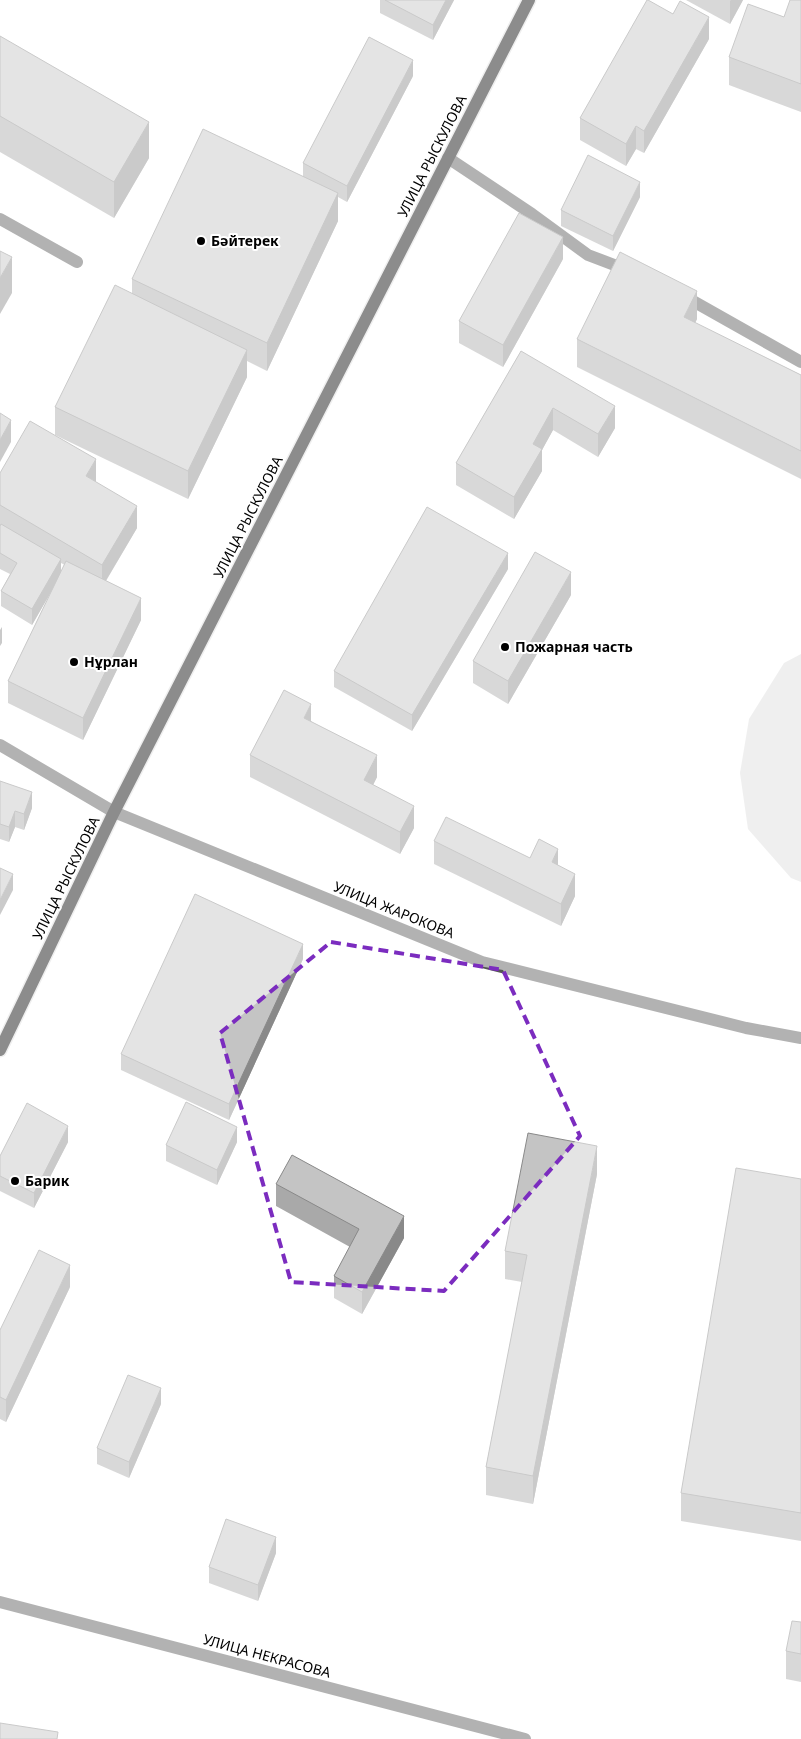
<svg xmlns="http://www.w3.org/2000/svg" width="801" height="1739" font-family="'Noto Sans',sans-serif">
	<rect width="100%" height="100%" fill="#fff"/>
	<polygon fill="#dcdcdc" points="801,654 801,882 791,878 748,829 740,773 749,719 784,663"/>
	<g fill="none" stroke-linecap="round" stroke-linejoin="round">
		<defs>
			<polyline id="major" points="0,1050 114,812 529,0"/>
		</defs>
		<use href="#major" stroke="#dbdbdb" stroke-width="15"/>
		<g stroke="#555" stroke-width="12">
			<polyline points="448,158 532,214 588,255 630,271"/>
			<polyline points="0,219 77,262"/>
			<polyline points="684,296 801,362"/>
			<polyline points="0,745 114,812 482,962 746,1028 801,1038"/>
			<polyline points="0,1602 525,1739"/>
		</g>
		<use href="#major" stroke="#000" stroke-width="12"/>
	</g>
	<g fill="#a9a9a9" fill-rule="evenodd">
		<polygon points="380,0 454,0 433,40 380,13"/>
		<polygon points="686,0 743,0 730,24"/>
		<polygon points="801,0 801,112 729,85 729,57 784,17"/>
		<polygon points="0,36 149,158 114,218 0,152"/>
		<polygon points="709,39 644,153 636,149 626,166 580,140 580,118"/>
		<polygon points="413,76 347,202 338,197 338,221 267,371 247,361 247,377 188,499 55,435 55,407 132,293 132,279 303,176 303,163"/>
		<polygon points="640,197 613,251 561,226 561,210"/>
		<polygon points="563,259 503,367 459,343 459,321"/>
		<polygon points="697,319 695,323 801,375 801,479 577,367 577,339"/>
		<polygon points="521,351 615,428 598,457 553,430 542,450 542,471 514,519 456,485 456,463"/>
		<path d="M0,473L96,482L137,528L106,581L141,620L83,740L8,703V681L54,586L32,625L1,606V591L10,574L0,569ZM61,563L65,565L61,572Z"/>
		<polygon points="508,569 412,731 334,687 334,671"/>
		<polygon points="571,595 508,704 473,683 473,661"/>
		<polygon points="311,721 377,777 373,785 414,828 400,854 250,777 250,755"/>
		<polygon points="0,781 32,808 24,830 15,827 9,842 0,839"/>
		<polygon points="434,841 530,858 558,866 575,896 561,926 434,864"/>
		<polygon points="303,959 229,1120 121,1070 121,1054"/>
		<polygon points="68,1142 34,1208 0,1191 0,1156"/>
		<polygon points="237,1142 217,1185 166,1161 166,1145"/>
		<polygon points="597,1174 533,1504 486,1495 486,1467 522,1282 505,1279 505,1251"/>
		<polygon points="801,1179 801,1541 681,1521 681,1493"/>
		<polygon points="276,1184 404,1238 362,1314 334,1298 334,1276 350,1247 276,1206"/>
		<polygon points="70,1287 6,1422 0,1419 0,1330"/>
		<polygon points="161,1404 129,1478 97,1464 97,1448"/>
		<polygon points="276,1553 258,1601 209,1583 209,1567"/>
		<polygon points="801,1622 801,1682 786,1679 786,1651"/>
	</g>
	<g fill="#898989">
		<polygon points="446,0 454,0 433,40 433,25"/>
		<polygon points="731,0 743,0 730,24 730,1"/>
		<polygon points="709,17 709,39 644,153 644,131"/>
		<polygon points="413,60 413,76 347,202 347,186"/>
		<polygon points="149,122 149,158 114,218 114,182"/>
		<polygon points="636,126 636,149 626,166 626,144"/>
		<polygon points="640,182 640,197 613,251 613,236"/>
		<polygon points="338,193 338,221 267,371 267,343"/>
		<polygon points="563,237 563,259 503,367 503,345"/>
		<polygon points="12,257 12,293 0,314 0,278"/>
		<polygon points="697,291 697,319 684,345 684,317"/>
		<polygon points="247,350 247,377 188,499 188,471"/>
		<polygon points="615,406 615,428 598,457 598,434"/>
		<polygon points="553,408 553,430 542,450 542,471 514,519 514,497 533,444"/>
		<polygon points="11,420 11,442 0,462 0,440"/>
		<polygon points="96,459 96,482 86,476"/>
		<polygon points="137,506 137,528 102,587 102,565"/>
		<polygon points="508,553 508,569 412,731 412,715"/>
		<polygon points="61,559 61,575 32,625 32,609"/>
		<polygon points="571,572 571,595 508,704 508,681"/>
		<polygon points="141,598 141,620 83,740 83,718"/>
		<polygon points="2,627 2,643 0,646 0,630"/>
		<polygon points="311,704 311,727 304,718"/>
		<polygon points="377,755 377,777 364,803 364,780"/>
		<polygon points="32,792 32,808 24,830 24,814"/>
		<polygon points="414,806 414,828 400,854 400,832"/>
		<polygon points="15,811 15,827 9,842 9,827"/>
		<polygon points="558,849 558,871 552,862"/>
		<polygon points="13,874 13,890 0,915 0,900"/>
		<polygon points="575,874 575,896 561,926 561,904"/>
		<polygon points="303,944 303,959 229,1120 229,1104"/>
		<polygon points="68,1126 68,1142 34,1208 34,1193"/>
		<polygon points="237,1127 237,1142 217,1185 217,1170"/>
		<polygon points="597,1146 597,1174 533,1504 533,1476"/>
		<polygon points="404,1216 404,1238 362,1314 362,1292"/>
		<polygon points="70,1265 70,1287 6,1422 6,1400"/>
		<polygon points="161,1388 161,1404 129,1478 129,1462"/>
		<polygon points="276,1537 276,1553 258,1601 258,1585"/>
	</g>
	<g fill="#c4c4c4" stroke="#898989">
		<polygon points="385,0 446,0 433,25"/>
		<polygon points="647,0 648,0 673,14 680,1 709,17 644,131 636,126 626,144 580,118"/>
		<polygon points="790,0 801,0 801,84 729,57 748,4 784,17"/>
		<polygon points="0,36 149,122 114,182 0,116"/>
		<polygon points="369,37 413,60 347,186 303,163"/>
		<polygon points="203,129 338,193 267,343 132,279"/>
		<polygon points="588,155 640,182 613,236 561,210"/>
		<polygon points="519,213 563,237 503,345 459,321"/>
		<polygon points="0,251 12,257 0,278"/>
		<polygon points="620,252 697,291 684,317 801,375 801,451 577,339"/>
		<polygon points="115,285 247,350 188,471 55,407"/>
		<polygon points="521,351 615,406 598,434 553,408 533,444 542,449 514,497 456,463"/>
		<polygon points="0,413 11,420 0,440"/>
		<polygon points="30,421 96,459 86,476 137,506 102,565 0,505 0,473"/>
		<polygon points="427,507 508,553 412,715 334,671"/>
		<polygon points="1,524 61,559 32,609 1,591 17,563 0,553 0,526"/>
		<polygon points="535,552 571,572 508,681 473,661"/>
		<polygon points="66,561 141,598 83,718 8,681"/>
		<polygon points="284,690 311,704 304,718 377,755 364,780 414,806 400,832 250,755"/>
		<polygon points="0,781 32,792 24,814 15,811 9,827 0,824"/>
		<polygon points="446,817 530,858 539,839 558,849 552,862 575,874 561,904 434,841"/>
		<polygon points="0,868 13,874 0,900"/>
		<polygon points="195,894 303,944 229,1104 121,1054"/>
		<polygon points="186,1102 237,1127 217,1170 166,1145"/>
		<polygon points="27,1103 68,1126 34,1193 0,1176 0,1156"/>
		<polygon points="528,1133 597,1146 533,1476 486,1467 527,1255 505,1251"/>
		<polygon points="292,1155 404,1216 362,1292 334,1276 359,1229 276,1184"/>
		<polygon points="736,1168 801,1179 801,1513 681,1493"/>
		<polygon points="39,1250 70,1265 6,1400 0,1397 0,1330"/>
		<polygon points="128,1375 161,1388 129,1462 97,1448"/>
		<polygon points="226,1519 276,1537 258,1585 209,1567"/>
		<polygon points="792,1621 801,1622 801,1654 786,1651"/>
		<polygon points="0,1723 58,1732 57,1739 0,1739"/>
	</g>
	<path d="M0 0H801V1739H0ZM331,942L503,970L580,1136L444,1291L291,1282L220,1033Z" fill="#fff" fill-opacity=".55" fill-rule="evenodd"/>
	<path fill="none" stroke="#7b2cbf" stroke-width="4" stroke-dasharray="10 6" stroke-linejoin="round" d="M331,942L503,970L580,1136L444,1291L291,1282L220,1033Z"/>
	<g fill="#000" stroke="#fff" stroke-width="2">
		<circle cx="201" cy="241" r="5"/>
		<circle cx="505" cy="647" r="5"/>
		<circle cx="74" cy="662" r="5"/>
		<circle cx="15" cy="1181" r="5"/>
	</g>
	<g text-anchor="middle" stroke-width="4" stroke-linejoin="round" paint-order="stroke">
		<g font-size="14" fill="#000" stroke="#fff">
			<text transform="translate(432 156) rotate(-63)" y="5">УЛИЦА РЫСКУЛОВА</text>
			<text transform="translate(248 517) rotate(-63)" y="5">УЛИЦА РЫСКУЛОВА</text>
			<text transform="translate(66 878) rotate(-64)" y="5">УЛИЦА РЫСКУЛОВА</text>
			<text transform="translate(394 910) rotate(22)" y="5">УЛИЦА ЖАРОКОВА</text>
			<text transform="translate(267 1656) rotate(15)" y="5">УЛИЦА НЕКРАСОВА</text>
		</g>
		<g font-size="14" font-weight="bold" fill="#000" stroke="#fff" text-anchor="start">
			<text x="211" y="246">Бәйтерек</text>
			<text x="515" y="652">Пожарная часть</text>
			<text x="84" y="667">Нұрлан</text>
			<text x="25" y="1186">Барик</text>
		</g>
	</g>
</svg>
